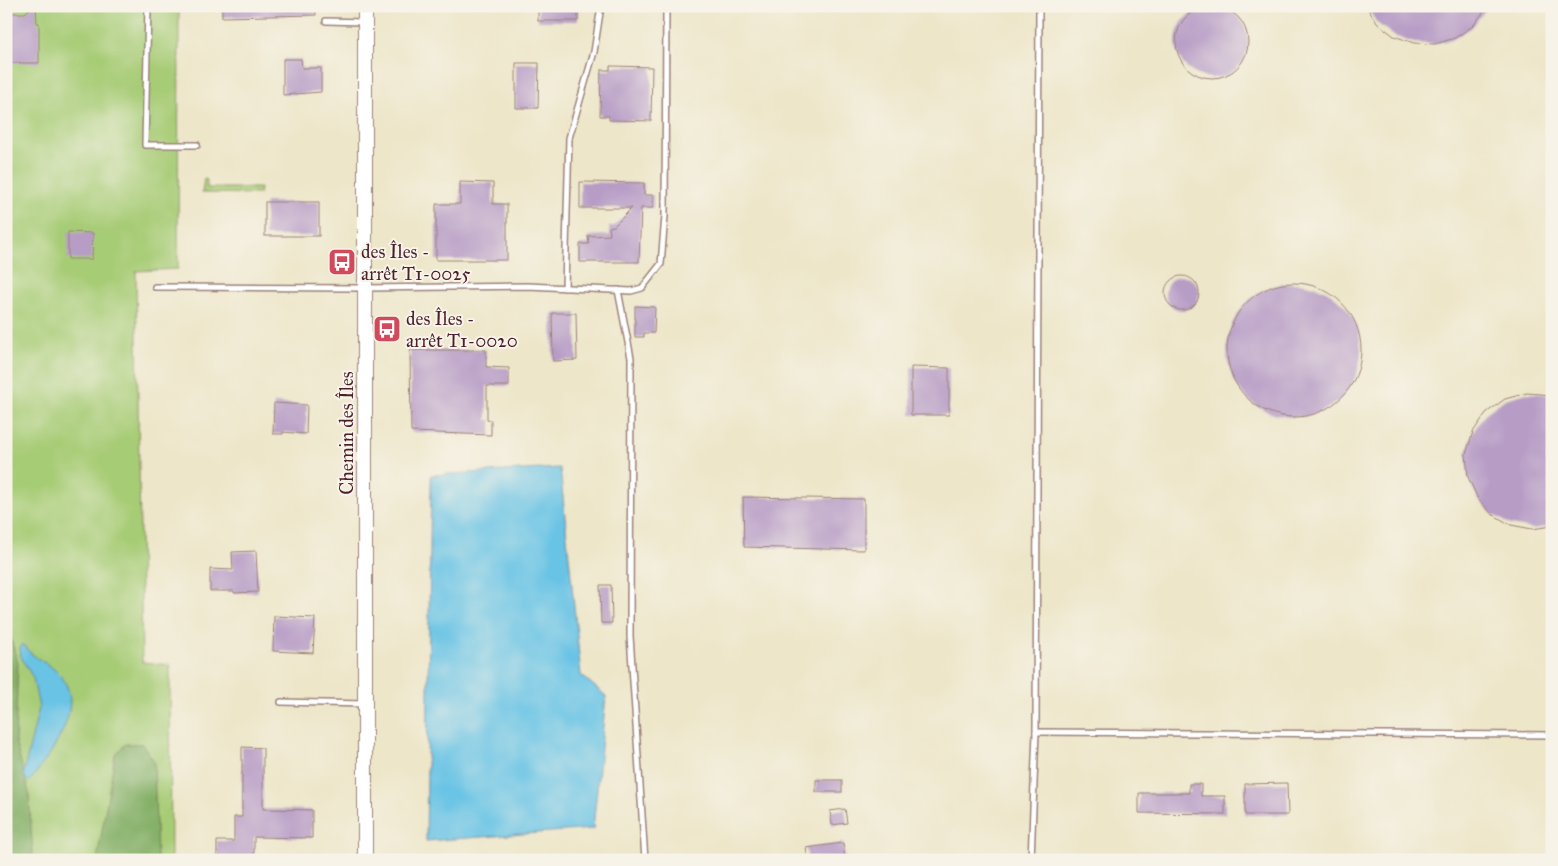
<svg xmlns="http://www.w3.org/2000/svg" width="1558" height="866" font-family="'IM FELL Great Primer',serif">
	<rect width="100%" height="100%" fill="#f7f3e8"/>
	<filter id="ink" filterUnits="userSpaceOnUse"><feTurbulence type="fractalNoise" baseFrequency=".02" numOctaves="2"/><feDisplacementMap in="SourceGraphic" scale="10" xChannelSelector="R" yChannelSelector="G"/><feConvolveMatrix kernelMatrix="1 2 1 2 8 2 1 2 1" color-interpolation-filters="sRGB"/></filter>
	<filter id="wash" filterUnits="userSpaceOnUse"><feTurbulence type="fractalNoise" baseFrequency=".0096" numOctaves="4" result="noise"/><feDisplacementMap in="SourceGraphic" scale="20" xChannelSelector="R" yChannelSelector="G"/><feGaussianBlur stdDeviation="1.12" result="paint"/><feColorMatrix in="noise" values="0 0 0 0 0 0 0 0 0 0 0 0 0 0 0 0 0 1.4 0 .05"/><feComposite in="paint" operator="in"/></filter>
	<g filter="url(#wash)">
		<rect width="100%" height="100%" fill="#ede6c9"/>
		<g fill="#a7cc76" stroke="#787650">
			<polygon points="6,6 179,6 178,269 136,271 142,662 170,665 171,860 6,860"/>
			<polygon points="204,178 207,180 207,188 260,188 259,194 202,193"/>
		</g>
		<g fill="#85b067" stroke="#686849">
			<polygon points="6,624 18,662 15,741 29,793 33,860 6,860"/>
			<polygon points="125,744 142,744 154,761 157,860 97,860 115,755"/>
		</g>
		<g fill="#67c3e5" stroke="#587188">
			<polygon points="560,468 581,675 606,696 593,829 426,841 431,475"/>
			<path d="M23,644C33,660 46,660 58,673C90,705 49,756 29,782L23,775L39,708L33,678L21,657L20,648Z"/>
		</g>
		<g id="blocks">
			<g fill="#b79dc6">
				<circle cx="1212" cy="42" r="36"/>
				<polygon points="33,6 36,6 37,23 39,23 39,63 6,63 6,13 25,13"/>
				<polygon points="222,6 315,6 316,15 222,17"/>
				<rect x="538" y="6" width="40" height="15"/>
				<polygon points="1366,6 1488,6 1473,26 1455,38 1435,44 1414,43 1394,36 1377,23"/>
				<polygon points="283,59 301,59 302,68 321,68 321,92 283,95"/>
				<polygon points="516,63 539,63 538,108 516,108"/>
				<polygon points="610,66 652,67 651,121 609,120 609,116 600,116 601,70 610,70"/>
				<polygon points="460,182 493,183 493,204 507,204 507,260 436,260 436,204 460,204"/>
				<polygon points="580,182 644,183 644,195 653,195 653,208 641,208 639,262 580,262 580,244 589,244 588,236 610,235 609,227 614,226 632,208 580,208"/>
				<rect x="265" y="202" width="54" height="34"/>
				<polygon points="68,232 93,233 92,259 68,259"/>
				<circle cx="1182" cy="293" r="17"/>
				<circle cx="1294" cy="350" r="67"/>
				<polygon points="635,306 655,307 654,333 644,333 644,337 635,337"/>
				<polygon points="552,313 576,313 577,360 553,361"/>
				<polygon points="410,350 486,350 486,367 509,368 509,386 487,386 487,420 491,420 491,435 411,432"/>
				<polygon points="911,367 949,368 949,415 911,415"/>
				<polygon points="1527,393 1552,395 1552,526 1532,529 1511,525 1492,514 1478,499 1468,477 1466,454 1473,432 1486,413 1505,399"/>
				<polygon points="274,403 307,405 306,434 283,432 283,434 273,434"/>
				<polygon points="743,497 864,499 864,550 744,547"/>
				<polygon points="256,551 258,592 234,593 234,591 210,591 210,569 233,570 232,552"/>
				<polygon points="600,585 611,585 612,623 601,623"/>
				<polygon points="274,616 315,618 313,653 273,651"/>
				<polygon points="242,747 263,748 263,809 312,810 312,838 254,837 254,859 217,859 217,841 234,841 234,817 242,817"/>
				<rect x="816" y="780" width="26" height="12"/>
				<polygon points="1287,783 1288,815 1245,815 1245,784"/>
				<polygon points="1189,784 1201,784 1201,796 1225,796 1225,814 1139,813 1139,793 1189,793"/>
				<polygon points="845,809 847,823 832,825 830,811"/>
				<polygon points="843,843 845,860 808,860 806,848"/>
			</g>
		</g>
	</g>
	<g filter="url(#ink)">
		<use href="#blocks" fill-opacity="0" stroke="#9c827a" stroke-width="1"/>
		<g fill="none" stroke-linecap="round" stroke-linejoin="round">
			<defs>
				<g id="lane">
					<polyline points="148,6 145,145 197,145"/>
					<polyline points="326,21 364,22"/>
					<polyline points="155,287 364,288 528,286 631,291 642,288 661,264 665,216 666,6"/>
					<polyline points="565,288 569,138 594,52 601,6"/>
					<polyline points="618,290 631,358 630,636 645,860"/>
					<polyline points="281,702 364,704"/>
					<polyline points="1036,732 1552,735"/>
					<polyline points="1031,860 1036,732 1039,6"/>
				</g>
				<polyline id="secondary" points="365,6 365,860"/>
			</defs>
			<use href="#lane" stroke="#9c827a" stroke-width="8"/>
			<use href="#secondary" stroke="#9c827a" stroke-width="16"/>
			<use href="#lane" stroke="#fff" stroke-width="5"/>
			<use href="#secondary" stroke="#fff" stroke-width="14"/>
			<polyline stroke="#4a1f2b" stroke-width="4" stroke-dasharray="8 4" stroke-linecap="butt" points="1545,860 1552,857"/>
		</g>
	</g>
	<defs>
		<symbol id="bus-square" viewBox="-11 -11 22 22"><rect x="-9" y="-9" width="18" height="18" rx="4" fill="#d1495b" stroke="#f7f3e8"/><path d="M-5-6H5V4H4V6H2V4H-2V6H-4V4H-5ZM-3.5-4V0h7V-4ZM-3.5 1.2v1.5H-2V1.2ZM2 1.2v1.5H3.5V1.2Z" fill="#fff"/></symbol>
	</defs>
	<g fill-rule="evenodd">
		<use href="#bus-square" x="326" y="246" width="32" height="32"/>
		<use href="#bus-square" x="371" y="313" width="32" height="32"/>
	</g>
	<g text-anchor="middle" stroke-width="4" stroke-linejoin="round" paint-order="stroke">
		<g font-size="19" fill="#4a1f2b" stroke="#f7f3e8" text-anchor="start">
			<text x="361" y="258">des Îles -<tspan x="361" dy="22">arrêt T1-0025</tspan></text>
			<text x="406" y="325">des Îles -<tspan x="406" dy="22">arrêt T1-0020</tspan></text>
		</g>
		<g font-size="19" fill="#4a1f2b" stroke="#f7f3e8">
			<text transform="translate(346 433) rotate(-90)" y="7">Chemin des Îles</text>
		</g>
	</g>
	<rect width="1558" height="866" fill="none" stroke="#f7f3e8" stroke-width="25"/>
</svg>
